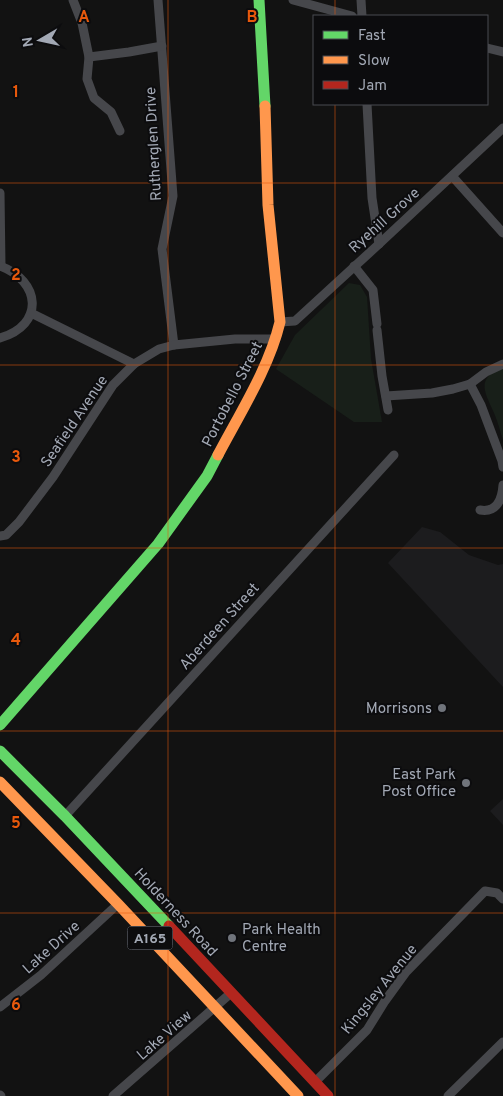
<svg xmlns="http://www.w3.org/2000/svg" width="503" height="1096" font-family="Overpass,sans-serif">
	<rect width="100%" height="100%" fill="#121212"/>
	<g fill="#1c1c1e">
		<polygon points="422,527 440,532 469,555 498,565 503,564 503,687 388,563"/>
		<polygon points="503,799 503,825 490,811"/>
	</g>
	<g fill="#181f19">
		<polygon points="349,283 360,285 367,297 371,359 382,422 354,422 276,369 295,335"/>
		<path d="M503,368V440C500,431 498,422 494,413C486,394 474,378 503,368Z"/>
	</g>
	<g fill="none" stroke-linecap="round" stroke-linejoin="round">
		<g stroke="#46474b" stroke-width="9">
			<polyline points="73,0 82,23 89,57 87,79 94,98 111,112 120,131"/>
			<polyline points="158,0 173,196 162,249 174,345"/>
			<polyline points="293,0 352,16"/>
			<polyline points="361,0 362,16"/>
			<polyline points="487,48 503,52"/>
			<polyline points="89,57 129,52 162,46"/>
			<polyline points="367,104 372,198 379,244"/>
			<polyline points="452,176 503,233"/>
			<polyline points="0,193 1,266"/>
			<path d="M0,266C41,281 45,325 0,338"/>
			<polyline points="354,266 373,290 377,324"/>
			<polyline points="31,313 134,364"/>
			<polyline points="280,322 295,321 379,244 503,128"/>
			<polyline points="377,330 382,376 388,410"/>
			<polyline points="470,384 481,405 502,461 503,467"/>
			<polyline points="386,396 432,393 453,389 470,384 486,372 503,364"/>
			<path d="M480,510C497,513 502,499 503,485"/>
			<polyline points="0,536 6,535 19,522 53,477 113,385 134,364 159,349 174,345 235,339 276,339"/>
			<polyline points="65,816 394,455"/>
			<polyline points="0,1007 41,975 118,904"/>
			<polyline points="315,1082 367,1030 385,1001 406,972 485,891 497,893 503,899"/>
			<polyline points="0,1095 1,1096"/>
			<polyline points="113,1096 231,993"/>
			<polyline points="448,1096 503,1042"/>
		</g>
		<g stroke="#63d668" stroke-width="11">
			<polyline points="259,0 265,106"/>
			<polyline points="0,725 158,544 207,476 218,455"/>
			<polyline points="0,751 65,816 169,926"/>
		</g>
		<g stroke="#ff974d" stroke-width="11">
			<path d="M218,455C240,413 269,368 280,322L268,205L265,106"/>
			<polyline points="0,782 118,904 298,1096"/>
		</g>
		<polyline stroke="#b3261e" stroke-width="11" points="169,926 328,1096"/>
	</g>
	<path fill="none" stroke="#e8590c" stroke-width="1" stroke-opacity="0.55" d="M168,0V1096M335,0V16M335,104V1096M0,183H503M0,365H503M0,548H503M0,731H503M0,913H503"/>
	<g fill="#70747b" stroke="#0c0c0e" stroke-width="2">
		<circle cx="442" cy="708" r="5"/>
		<circle cx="466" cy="783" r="5"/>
		<circle cx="232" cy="938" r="5"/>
	</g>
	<g text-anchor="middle" stroke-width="4" stroke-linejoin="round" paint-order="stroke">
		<rect fill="#0c0c0e" stroke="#757982" stroke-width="1" x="127.5" y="926.5" width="45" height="23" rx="4"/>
		<g font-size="14" font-weight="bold" fill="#a2a8b4">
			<text x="150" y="943">A165</text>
		</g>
		<g font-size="15" fill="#a2a8b4" stroke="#0c0c0e">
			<text transform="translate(153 144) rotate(-93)" y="5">Rutherglen Drive</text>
			<text transform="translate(384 220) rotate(-42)" y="5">Ryehill Grove</text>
			<text transform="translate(232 394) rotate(-63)" y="5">Portobello Street</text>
			<text transform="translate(74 421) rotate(-56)" y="5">Seafield Avenue</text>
			<text transform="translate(219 626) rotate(-48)" y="5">Aberdeen Street</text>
			<text transform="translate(176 912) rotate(47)" y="5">Holderness Road</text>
			<text transform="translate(51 947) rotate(-42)" y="5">Lake Drive</text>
			<text transform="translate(379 989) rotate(-51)" y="5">Kingsley Avenue</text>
			<text transform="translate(164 1035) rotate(-41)" y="5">Lake View</text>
		</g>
		<g font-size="15" fill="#a2a8b4" stroke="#0c0c0e" text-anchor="end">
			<text x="432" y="713">Morrisons</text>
			<text x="456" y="779">East Park<tspan x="456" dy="17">Post Office</tspan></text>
			<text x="242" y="934" text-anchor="start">Park Health<tspan x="242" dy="17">Centre</tspan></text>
		</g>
	</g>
	<g font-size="16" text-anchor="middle" font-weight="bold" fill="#e8590c" stroke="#0c0c0e" stroke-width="4" stroke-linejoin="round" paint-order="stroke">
		<text x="84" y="22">A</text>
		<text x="252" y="22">B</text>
		<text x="16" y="97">1</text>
		<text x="16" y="280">2</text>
		<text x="16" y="462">3</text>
		<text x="16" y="645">4</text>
		<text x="16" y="828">5</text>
		<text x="16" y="1010">6</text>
	</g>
	<rect x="313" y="15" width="175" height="90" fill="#0c0c0e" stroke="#484a50"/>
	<rect x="323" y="31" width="25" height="8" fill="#63d668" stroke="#484a50"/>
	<text x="358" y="40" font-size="15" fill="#a2a8b4">Fast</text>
	<rect x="323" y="56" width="25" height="8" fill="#ff974d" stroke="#484a50"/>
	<text x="358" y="65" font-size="15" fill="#a2a8b4">Slow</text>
	<rect x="323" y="81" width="25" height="8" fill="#b3261e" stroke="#484a50"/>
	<text x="358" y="90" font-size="15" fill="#a2a8b4">Jam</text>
	<g transform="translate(40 40) rotate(261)" stroke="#0c0c0e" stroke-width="4" paint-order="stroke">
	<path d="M0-4L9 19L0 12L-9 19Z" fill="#a2a8b4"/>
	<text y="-8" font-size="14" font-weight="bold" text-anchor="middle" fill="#a2a8b4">N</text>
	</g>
</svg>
